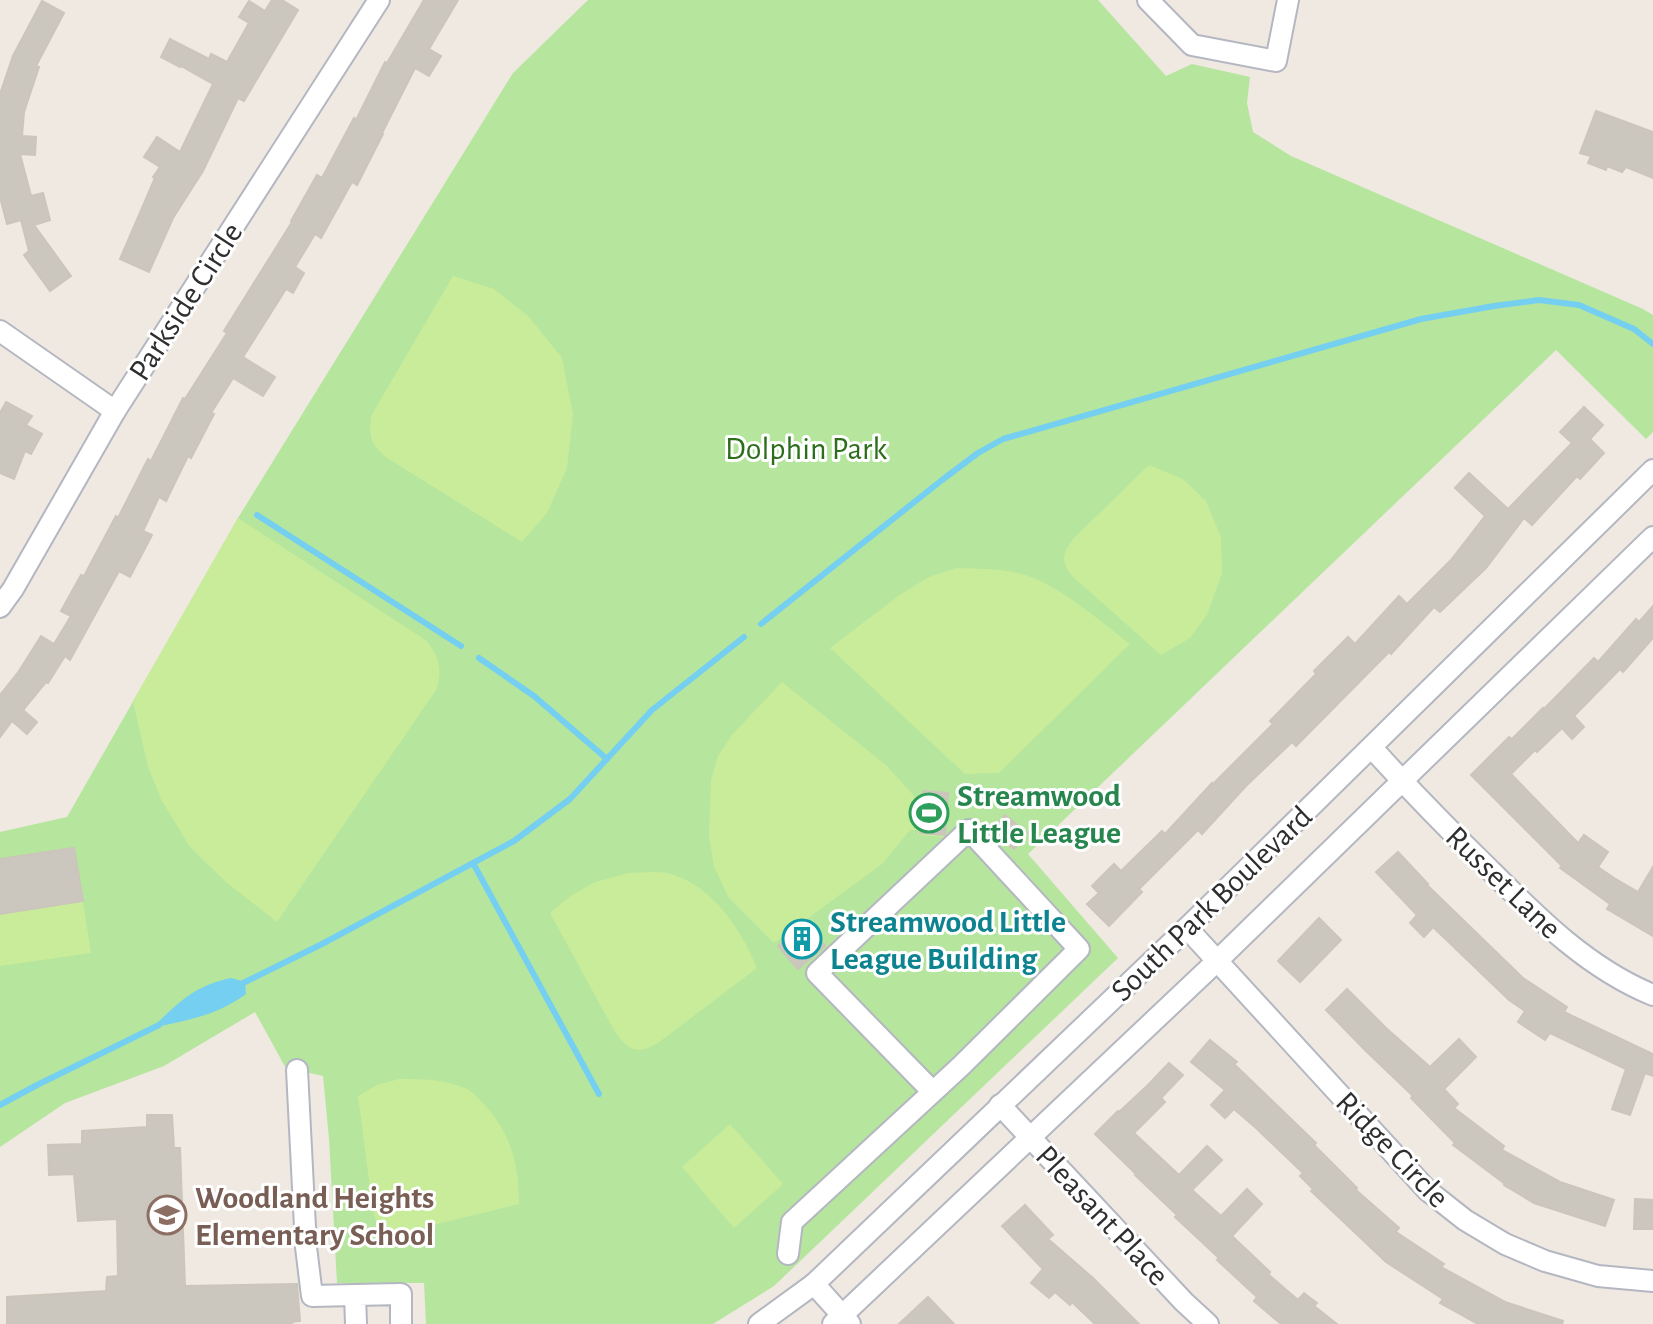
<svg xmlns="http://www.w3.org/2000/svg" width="1653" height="1324" font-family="'Alegreya Sans',sans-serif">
	<rect width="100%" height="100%" fill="#efe9e1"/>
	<polygon fill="#b6e59e" points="588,0 1098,0 1166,76 1192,64 1250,77 1247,103 1253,132 1291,156 1643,309 1653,315 1653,432 1646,439 1556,350 1028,854 1118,958 774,1286 713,1324 426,1324 424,1283 337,1283 329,1139 323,1076 297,1070 288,1072 255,1012 164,1066 65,1103 0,1147 0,832 67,817 238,518 513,73"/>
	<g fill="#c9ec9a">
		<path d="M453,276L494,289L528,316L562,358L573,414L567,468L547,513L522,542L387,458C370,444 369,437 371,416Z"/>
		<path d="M1149,465L1183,479L1206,501L1221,537L1222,573L1207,615L1190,638L1161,655L1073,577C1060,561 1062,553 1074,538Z"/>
		<path d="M238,518L427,641C439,658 443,670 436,690L277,922L226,882L190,847L162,801L148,767L133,701Z"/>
		<path d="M956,568C980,569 1008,568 1031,577C1065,590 1101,622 1130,644L999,773L965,774L830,648L901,594L929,577Z"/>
		<polygon points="782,682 886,765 915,797 921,797 922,792 947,793 945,837 918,835 918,830 910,830 882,864 774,943 729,898 714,867 709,836 711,780 718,756 732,735"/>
		<path d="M629,873C643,873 662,870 674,875C714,888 742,931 757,968L658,1043C637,1055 629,1051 615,1032L550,913L569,897L595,882Z"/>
		<polygon points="83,901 91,953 0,966 0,914"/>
		<path d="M399,1079C421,1079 446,1079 467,1089C472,1091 477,1097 481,1101C510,1130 519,1164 519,1204L413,1230L395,1234L384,1233L378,1227L373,1211L358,1096L377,1085Z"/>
		<polygon points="730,1124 783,1184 734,1228 682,1167"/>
	</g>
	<path fill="#75cff0" d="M231,978L245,982L246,994C216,1016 188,1020 152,1028C179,1002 194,986 231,978Z"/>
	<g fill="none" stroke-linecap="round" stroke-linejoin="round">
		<g stroke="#75cff0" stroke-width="6">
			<polyline points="257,515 461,646"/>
			<polyline points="761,624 942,480 978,453 1003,439 1421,319 1494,306 1539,300 1579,305 1634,329 1653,344"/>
			<polyline points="479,658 534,696 607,759"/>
			<polyline points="473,863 599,1094"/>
			<polyline points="241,984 322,944 514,841 570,799 652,710 744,637"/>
			<polyline points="0,1105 37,1085 159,1025"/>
		</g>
	</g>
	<g fill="#cbc7bf" stroke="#cbc5ba" stroke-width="2">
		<polygon points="272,0 282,0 298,10 244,101 238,98 203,171 173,218 149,272 120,259 155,178 153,177 160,167 144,157 157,137 180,152 213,84 181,66 180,67 161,57 170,39 209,59 211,54 227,62 249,23 239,17 249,1 265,11"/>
		<polygon points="424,0 458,0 429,49 441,56 429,76 415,68 382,133 383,134 357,185 352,182 321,238 315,234 295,267 304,273 293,293 286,289 243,357 275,377 263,396 233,378 211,413 214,414 191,458 188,456 166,501 159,497 143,531 152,535 130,577 119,571 70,660 65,656 48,683 46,682 23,710 37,722 27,734 12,721 0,737 0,695 19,671 41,636 54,644 71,616 61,611 81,575 84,576 116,516 118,518 148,459 151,461 183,398 185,399 227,333 224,331 292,222 291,221 317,175 322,178 354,118 356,120 385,62 387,63"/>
		<polygon points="42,1 64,13 36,66 39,67 24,112 22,136 36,137 35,155 20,154 31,196 43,193 50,220 34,225 71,276 50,291 24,255 29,251 21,220 7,224 0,197 0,94 13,56"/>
		<polygon points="1596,111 1653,132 1653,178 1626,167 1622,172 1607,166 1606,170 1588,163 1591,156 1580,153"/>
		<polygon points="6,402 32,416 26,425 42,434 31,454 25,451 14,479 0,473 0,413"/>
		<polygon points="1584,407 1603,425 1590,439 1604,453 1580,479 1577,476 1532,525 1524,518 1486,568 1440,612 1434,607 1391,654 1389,652 1296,746 1292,742 1246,786 1202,834 1198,830 1139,889 1142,892 1109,926 1087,904 1099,893 1092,886 1114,864 1121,871 1162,831 1165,834 1212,783 1213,784 1273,724 1270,721 1316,674 1314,671 1348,637 1355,644 1399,596 1407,604 1451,560 1485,516 1455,488 1469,473 1508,509 1572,443 1560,432"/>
		<polygon points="1653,606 1653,638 1623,672 1620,669 1574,716 1584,727 1572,739 1562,728 1537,752 1535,750 1511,774 1578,843 1584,835 1608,852 1598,867 1614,878 1638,892 1653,867 1653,936 1607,909 1610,904 1560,868 1562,866 1471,775 1509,737 1512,739 1543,708 1544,709 1594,658 1598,662 1636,619 1639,622"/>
		<polygon points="923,791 948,793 945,835 920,833"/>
		<polygon points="1005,815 1027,833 1014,849 992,831"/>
		<polygon points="74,848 83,901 0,914 0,859"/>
		<polygon points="1398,852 1428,884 1427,885 1523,978 1567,1007 1564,1012 1653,1054 1653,1076 1645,1073 1630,1115 1612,1109 1626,1069 1550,1033 1545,1040 1518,1022 1525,1011 1509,1000 1433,927 1424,937 1410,923 1417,915 1376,872"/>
		<polygon points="1319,918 1341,940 1300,982 1278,961"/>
		<polygon points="805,923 825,946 798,969 778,946"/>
		<polygon points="1347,989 1386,1028 1430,1067 1459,1039 1476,1057 1444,1089 1458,1104 1454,1108 1504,1146 1502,1150 1560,1182 1614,1200 1605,1226 1534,1203 1504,1185 1505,1184 1453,1145 1455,1143 1411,1098 1413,1096 1365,1050 1326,1010"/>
		<polygon points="1210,1040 1237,1062 1234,1064 1316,1143 1314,1145 1357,1188 1356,1190 1399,1228 1396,1232 1444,1264 1441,1267 1505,1302 1563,1321 1562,1324 1478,1324 1440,1303 1443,1299 1386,1262 1311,1191 1313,1189 1300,1176 1303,1173 1256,1128 1234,1109 1225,1118 1211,1105 1225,1090 1191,1062"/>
		<polygon points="1169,1063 1183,1075 1161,1098 1165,1102 1134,1133 1179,1175 1207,1146 1222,1160 1192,1190 1221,1216 1247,1189 1262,1204 1232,1236 1270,1272 1268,1274 1298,1300 1304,1293 1317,1303 1314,1306 1337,1324 1281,1324 1254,1301 1257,1297 1217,1260 1219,1258 1175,1217 1177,1215 1135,1175 1136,1174 1095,1134 1118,1111 1119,1112 1148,1085"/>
		<polygon points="147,1115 172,1115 174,1148 180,1148 185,1286 297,1284 300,1321 292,1322 292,1324 7,1324 7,1297 106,1291 107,1277 118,1276 117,1219 78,1221 74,1174 49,1175 48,1145 82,1144 82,1131 147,1127"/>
		<polygon points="1635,1199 1653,1200 1653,1229 1634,1229"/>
		<polygon points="1025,1205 1053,1235 1048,1239 1093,1278 1139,1324 1095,1324 1072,1302 1070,1305 1055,1292 1049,1298 1031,1283 1043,1269 1002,1226"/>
		<polygon points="928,1297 954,1324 899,1324"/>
	</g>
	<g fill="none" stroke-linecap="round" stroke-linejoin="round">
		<defs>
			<g id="minor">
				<polyline points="1148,0 1192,45 1276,61 1288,0"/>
				<polyline points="0,331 115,411"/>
				<polyline points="0,607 13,589 115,411 379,0"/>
				<path d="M1372,748C1409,789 1448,829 1488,868C1537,917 1587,968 1653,995"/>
				<polyline points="1187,928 1427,1190 1465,1220 1505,1244 1545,1261 1598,1276 1653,1281"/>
				<polyline points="297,1070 306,1247 312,1296 355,1295"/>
				<polyline points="1000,1105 1184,1302 1208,1324"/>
				<polyline points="788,1254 792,1222 961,1066 1079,949 969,830 817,973 932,1091"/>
				<polyline points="814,1284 850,1324"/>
				<polyline points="356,1324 355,1295 401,1294 401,1324"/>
				<polyline points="759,1324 814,1284 1187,928 1653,470"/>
				<polyline points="833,1324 1217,961 1653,537"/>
			</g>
		</defs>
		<use href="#minor" stroke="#b4b7c1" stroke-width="24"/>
		<use href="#minor" stroke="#fff" stroke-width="20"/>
	</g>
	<defs>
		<symbol id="stadium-ring" viewBox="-11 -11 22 22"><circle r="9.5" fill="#fff" stroke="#2e9e5b" stroke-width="1.5"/><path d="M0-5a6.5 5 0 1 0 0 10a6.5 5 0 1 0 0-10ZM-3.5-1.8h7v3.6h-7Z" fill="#2e9e5b"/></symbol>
		<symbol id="building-ring" viewBox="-11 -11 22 22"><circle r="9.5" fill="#fff" stroke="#0f9aa8" stroke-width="1.5"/><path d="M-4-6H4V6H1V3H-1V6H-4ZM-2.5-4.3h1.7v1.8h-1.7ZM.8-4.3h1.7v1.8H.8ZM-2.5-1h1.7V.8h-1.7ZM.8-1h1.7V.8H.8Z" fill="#0f9aa8"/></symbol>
		<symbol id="school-ring" viewBox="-11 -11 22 22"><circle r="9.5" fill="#fff" stroke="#8d6e63" stroke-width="1.5"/><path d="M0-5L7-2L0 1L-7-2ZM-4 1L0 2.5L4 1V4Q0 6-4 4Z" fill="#8d6e63"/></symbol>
	</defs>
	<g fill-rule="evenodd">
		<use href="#stadium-ring" x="907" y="791" width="44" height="44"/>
		<use href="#building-ring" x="780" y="917" width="44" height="44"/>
		<use href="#school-ring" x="145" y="1193" width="44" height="44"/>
	</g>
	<g text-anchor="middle" stroke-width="6" stroke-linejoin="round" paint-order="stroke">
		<g font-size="32" fill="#2e2e2e" stroke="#fff">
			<text transform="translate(185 301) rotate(-57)" y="11">Parkside Circle</text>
			<text transform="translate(1504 882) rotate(44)" y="11">Russet Lane</text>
			<text transform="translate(1211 903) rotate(-44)" y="11">South Park Boulevard</text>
			<text transform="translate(1393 1149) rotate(46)" y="11">Ridge Circle</text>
			<text transform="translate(1103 1215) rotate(47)" y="11">Pleasant Place</text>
		</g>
		<g font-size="32" fill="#2c6e1b" stroke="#fff">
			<text x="806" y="459">Dolphin Park</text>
		</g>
		<g font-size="32" font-weight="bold" fill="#27864d" stroke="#fff" text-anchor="start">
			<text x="957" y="806">Streamwood<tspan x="957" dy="37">Little League</tspan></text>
		</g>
		<g font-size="32" font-weight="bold" fill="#0d838f" stroke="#fff" text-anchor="start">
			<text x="830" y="932">Streamwood Little<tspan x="830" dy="37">League Building</tspan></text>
		</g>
		<g font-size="32" font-weight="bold" fill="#785e54" stroke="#fff" text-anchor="start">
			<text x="195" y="1208">Woodland Heights<tspan x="195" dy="37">Elementary School</tspan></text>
		</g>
	</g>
</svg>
